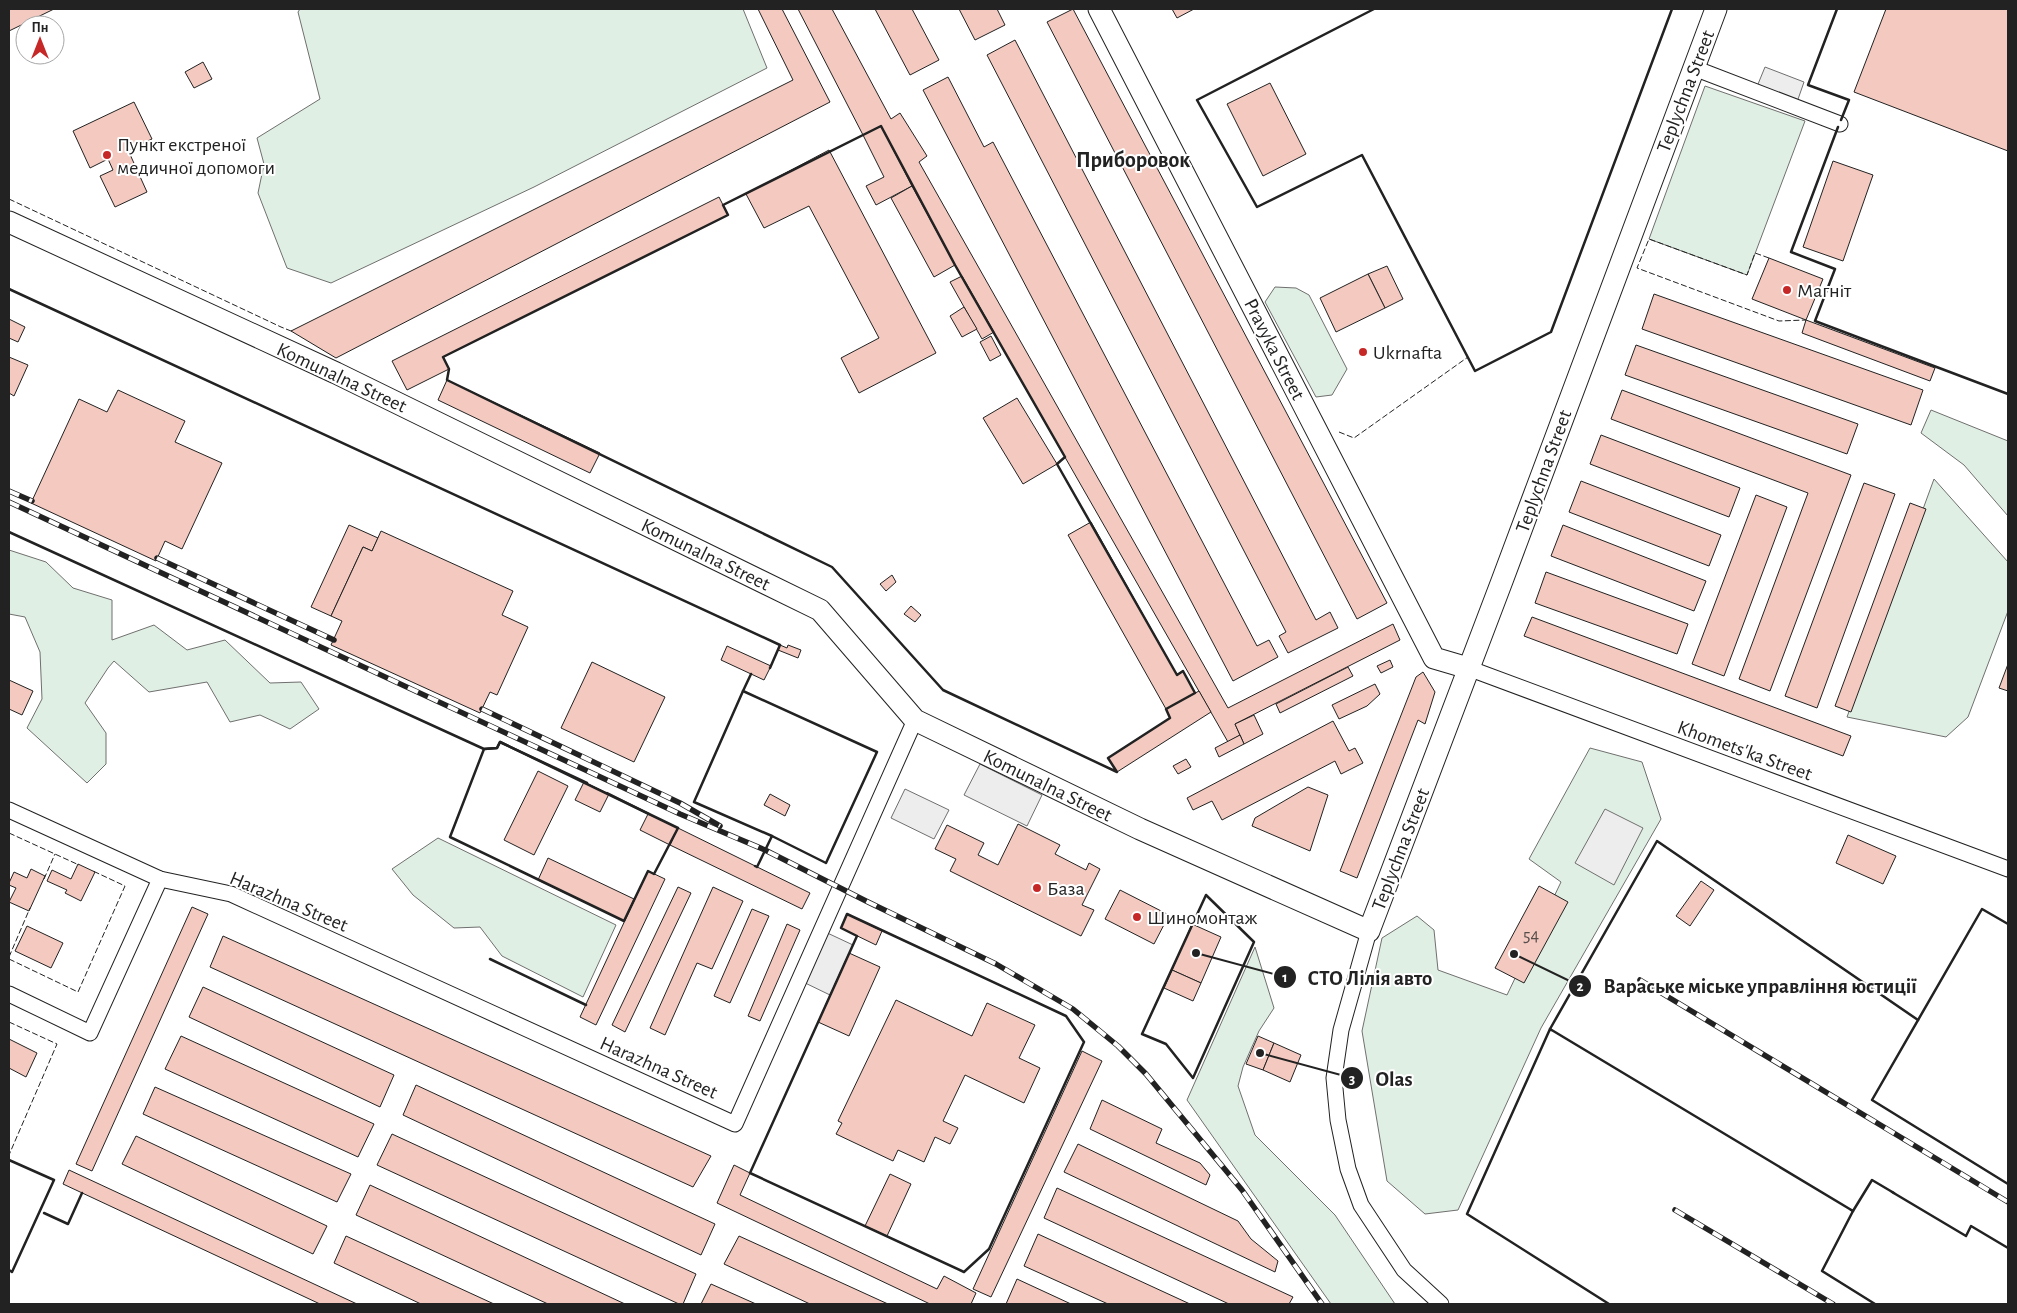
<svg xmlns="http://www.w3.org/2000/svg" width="2017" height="1313" font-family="'Alegreya Sans',sans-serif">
	<rect width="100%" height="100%" fill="#fff"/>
	<g fill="#e0efe3" stroke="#6f6f6f">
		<polygon points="300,9 743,9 767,68 534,187 331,283 287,268 258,193 264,164 257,138 320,99 298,12"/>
		<polygon points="1705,86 1805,121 1747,275 1649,239"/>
		<polygon points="1275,287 1296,288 1309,295 1347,369 1332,395 1316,397 1265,302"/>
		<polygon points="1931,410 2008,441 2008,516 1964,465 1921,433"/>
		<polygon points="1934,479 2008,562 2008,611 1968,717 1946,737 1847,717"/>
		<polygon points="9,550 46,562 73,588 112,600 112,640 154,625 187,650 225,640 270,683 301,682 319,709 290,729 260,715 230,722 207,682 149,692 114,661 108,668 85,703 106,733 106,764 87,783 27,728 42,699 40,652 25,617 9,614"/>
		<polygon points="1590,748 1642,762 1661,819 1541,1028 1458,1210 1425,1214 1387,1181 1362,1031 1382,938 1417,916 1434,930 1438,970 1507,995 1561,882 1529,859"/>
		<polygon points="438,838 616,925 583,997 502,956 480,927 454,928 413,895 392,869"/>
		<polygon points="1255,947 1274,1008 1259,1031 1243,1067 1238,1086 1255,1135 1335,1215 1395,1304 1331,1304 1187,1100"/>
	</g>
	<g fill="#ededed" stroke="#6f6f6f">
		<polygon points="1765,67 1804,82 1796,105 1756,89"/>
		<polygon points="980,764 1042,795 1027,826 964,795"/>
		<polygon points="905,789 949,810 934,839 891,818"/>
		<polygon points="1605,809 1643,828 1614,885 1575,863"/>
		<polygon points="821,930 853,945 830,995 799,980"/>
	</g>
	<g fill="#f3c9c0" stroke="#222">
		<polygon points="9,9 54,9 9,31"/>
		<polygon points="758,9 782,9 830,102 336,358 291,331 793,80"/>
		<polygon points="798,9 832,9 891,119 900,113 927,156 919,162 1228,708 1393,624 1400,640 1235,724 1240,735 1228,742 955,265 881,126 863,135"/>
		<polygon points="875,9 912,9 939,60 910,75"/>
		<polygon points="959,9 997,9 1005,25 975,40"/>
		<polygon points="1073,9 1387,603 1357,619 1047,22"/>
		<polygon points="1172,9 1194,9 1177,18"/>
		<polygon points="1886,9 2008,9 2008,151 1854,92"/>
		<polygon points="1015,40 1316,620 1330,612 1338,628 1288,653 1279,636 1286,632 987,55"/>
		<polygon points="203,62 212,79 194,88 185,72"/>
		<polygon points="948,77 984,147 993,142 1257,646 1269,640 1278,657 1233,681 923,90"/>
		<polygon points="1270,83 1306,154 1263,176 1227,104"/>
		<polygon points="134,102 152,139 128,150 147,192 115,207 100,176 113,170 108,159 90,168 73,131"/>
		<polygon points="881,126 912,186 876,205 866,186 884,177 863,135"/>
		<polygon points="829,150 936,353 859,393 841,358 879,338 809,206 764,228 746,194"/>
		<polygon points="1833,161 1873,175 1843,261 1803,247"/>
		<polygon points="912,186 955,265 934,277 891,198"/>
		<polygon points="719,197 728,215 443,357 449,369 407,390 392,361"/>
		<polygon points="1769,258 1823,279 1806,320 1752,299"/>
		<polygon points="1387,266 1403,299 1385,308 1368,274"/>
		<polygon points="1368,274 1385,308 1336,332 1320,298"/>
		<polygon points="962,276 994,332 982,339 950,282"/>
		<polygon points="1654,294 1923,390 1911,425 1642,329"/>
		<polygon points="964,307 977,329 962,337 950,316"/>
		<polygon points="9,319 25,327 18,342 9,338"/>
		<polygon points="1806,320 1935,368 1930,381 1802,333"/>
		<polygon points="991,336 1001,355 990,361 980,342"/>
		<polygon points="1636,345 1858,424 1847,454 1625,375"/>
		<polygon points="9,357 28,365 14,396 9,393"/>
		<polygon points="447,380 600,453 590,473 438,400"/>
		<polygon points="118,390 185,421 175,442 222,463 182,549 165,541 156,561 31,503 79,399 107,412"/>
		<polygon points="1622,390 1851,475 1770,691 1739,679 1808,493 1611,419"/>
		<polygon points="1017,398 1057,464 1023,484 983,418"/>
		<polygon points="1601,435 1740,488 1729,517 1590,464"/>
		<polygon points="1581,481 1721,535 1709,566 1569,512"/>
		<polygon points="1864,483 1895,494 1817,708 1785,696"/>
		<polygon points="1756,495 1787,507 1724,676 1692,664"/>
		<polygon points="1910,503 1926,509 1851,712 1835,706"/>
		<polygon points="1091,522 1177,675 1183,671 1195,693 1166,709 1068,535"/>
		<polygon points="349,525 378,538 372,551 363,547 331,616 311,607"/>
		<polygon points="1563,525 1706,581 1694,611 1551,556"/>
		<polygon points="381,531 513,591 502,615 528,627 497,695 490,692 480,713 331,645 342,621 331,616 363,547 372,551"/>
		<polygon points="1546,572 1688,624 1677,654 1535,603"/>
		<polygon points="892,575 896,582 886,591 880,584"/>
		<polygon points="911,606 921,615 915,622 904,614"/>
		<polygon points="1532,617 1851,736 1843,756 1524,636"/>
		<polygon points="780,645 787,648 788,645 801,650 798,658 778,650"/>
		<polygon points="727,646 771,666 764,680 721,660"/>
		<polygon points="1390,660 1393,667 1381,673 1377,666"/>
		<polygon points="592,662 665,697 634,762 561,728"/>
		<polygon points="2008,664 2008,691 1999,688"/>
		<polygon points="1348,667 1353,676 1280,713 1276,704"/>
		<polygon points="1423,672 1435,692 1425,724 1418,720 1357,878 1340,871 1416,677"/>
		<polygon points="9,680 33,691 22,715 9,709"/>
		<polygon points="1375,684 1380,694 1367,706 1339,719 1332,705"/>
		<polygon points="1199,691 1211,712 1117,772 1108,758 1170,718 1166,709"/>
		<polygon points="1254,715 1263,734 1244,744 1235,724"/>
		<polygon points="1333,721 1349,751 1355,748 1363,763 1341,774 1335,761 1222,820 1212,801 1193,810 1187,798"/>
		<polygon points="1240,735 1244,744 1219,757 1215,748"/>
		<polygon points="1186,759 1191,767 1178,774 1173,766"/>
		<polygon points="538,771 568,786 534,855 504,840"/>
		<polygon points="584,782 609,794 600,812 575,800"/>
		<polygon points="1308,787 1328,795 1310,851 1252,826 1255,818"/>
		<polygon points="770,794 790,805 785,816 764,805"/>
		<polygon points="648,814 678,828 670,845 640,830"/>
		<polygon points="1018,824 1060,845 1055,854 1086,870 1089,863 1100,869 1082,905 1094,910 1081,936 950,871 956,859 935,849 947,825 984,843 978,855 998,865"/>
		<polygon points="678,828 810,893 802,909 670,845"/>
		<polygon points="1848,835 1896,856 1883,884 1836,863"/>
		<polygon points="548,858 634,899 624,921 538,880"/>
		<polygon points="78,864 95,872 81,901 65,893 67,890 47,881 52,870 71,879"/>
		<polygon points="31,869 45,876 29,911 9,902 16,888 9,885 9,883 14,872 27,878"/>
		<polygon points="648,871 665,879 596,1025 580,1017"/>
		<polygon points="1701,881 1714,890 1690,926 1676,916"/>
		<polygon points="1539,886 1568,902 1524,983 1495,968"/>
		<polygon points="678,887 691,893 625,1032 612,1025"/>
		<polygon points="713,887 743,901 712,969 697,963 665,1035 650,1028"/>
		<polygon points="1120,890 1169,915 1154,944 1105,919"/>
		<polygon points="192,907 208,914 92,1171 76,1164"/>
		<polygon points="752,909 769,916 730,1003 714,996"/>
		<polygon points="847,914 882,931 876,945 841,928"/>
		<polygon points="787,924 800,930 760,1021 748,1016"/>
		<polygon points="1192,924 1221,937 1201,983 1172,970"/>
		<polygon points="27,926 63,943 51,968 15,951"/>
		<polygon points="223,936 711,1156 693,1187 210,967"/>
		<polygon points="849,953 880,967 849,1036 818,1022"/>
		<polygon points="1172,970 1201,983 1193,1001 1164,988"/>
		<polygon points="203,987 394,1075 380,1107 189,1017"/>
		<polygon points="896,1000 972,1036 987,1003 1035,1025 1019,1058 1040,1068 1024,1103 965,1075 943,1121 958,1128 950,1144 935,1137 924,1162 898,1150 893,1161 836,1134 842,1123 838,1121"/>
		<polygon points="181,1036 374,1124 358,1157 165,1069"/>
		<polygon points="1258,1036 1274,1043 1263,1070 1246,1064"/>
		<polygon points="9,1039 37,1053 26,1077 9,1068"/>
		<polygon points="1274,1043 1301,1055 1290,1082 1263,1070"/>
		<polygon points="1082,1051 1102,1061 991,1297 973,1289"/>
		<polygon points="416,1085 715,1224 701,1255 403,1115"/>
		<polygon points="155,1087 351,1174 337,1202 143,1114"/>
		<polygon points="1102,1100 1162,1129 1156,1143 1200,1163 1210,1175 1206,1185 1090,1129"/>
		<polygon points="392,1134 696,1274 683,1304 679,1304 377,1165"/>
		<polygon points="136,1136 327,1226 313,1254 122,1164"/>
		<polygon points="1078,1144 1238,1221 1251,1239 1278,1261 1275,1272 1064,1172"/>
		<polygon points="734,1165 750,1173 740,1195 937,1289 944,1276 976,1293 971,1304 930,1304 717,1203"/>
		<polygon points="69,1170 357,1304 320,1304 63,1184"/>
		<polygon points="890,1174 911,1184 887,1236 865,1226"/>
		<polygon points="370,1185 625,1304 548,1304 356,1215"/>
		<polygon points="1057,1188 1293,1297 1289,1304 1229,1304 1044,1218"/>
		<polygon points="1038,1234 1190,1304 1108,1304 1024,1266"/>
		<polygon points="346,1236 494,1304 421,1304 334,1263"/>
		<polygon points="739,1236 888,1304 810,1304 724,1264"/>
		<polygon points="1017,1279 1071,1304 1006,1304"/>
		<polygon points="711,1284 756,1304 701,1304"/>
	</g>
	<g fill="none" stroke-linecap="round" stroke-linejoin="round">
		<defs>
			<g id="street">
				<polyline points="1694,68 1840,124"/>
				<polyline points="1468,668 2008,869"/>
				<polyline points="9,810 160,879 231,894 735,1124 915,720"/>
				<polyline points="1369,931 1341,1030 1334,1078 1338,1120 1348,1169 1361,1205 1404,1270 1441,1304"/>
				<polyline points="9,994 90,1033 160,879"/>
			</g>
			<g id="secondary">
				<polyline points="1099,9 1434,658 1468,668"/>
				<polyline points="9,222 336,373 820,610 915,720 1140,829 1369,931 1502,581 1716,9"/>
			</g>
		</defs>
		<use href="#street" stroke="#222" stroke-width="17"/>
		<use href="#secondary" stroke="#222" stroke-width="23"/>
		<use href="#street" stroke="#fff" stroke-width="15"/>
		<use href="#secondary" stroke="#fff" stroke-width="21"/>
		<defs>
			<g id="rail">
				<polyline points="9,491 32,501"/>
				<polyline points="9,502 680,814 765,850 868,902 996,964 1073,1009 1118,1046 1146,1074 1242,1190 1322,1304"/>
				<polyline points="157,558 334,640"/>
				<polyline points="482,709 680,803 720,826"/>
				<polyline points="1640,980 2008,1202"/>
				<polyline points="1675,1210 1833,1304"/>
			</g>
		</defs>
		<use href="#rail" stroke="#222" stroke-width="5.5"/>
		<use href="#rail" stroke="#fff" stroke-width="4" stroke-dasharray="11" stroke-linecap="butt"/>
		<g stroke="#222" stroke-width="1" stroke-dasharray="6 2.5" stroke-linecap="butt">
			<polyline points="9,199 281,327 291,331 294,330"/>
			<polyline points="1769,258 1755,253 1747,275 1649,239 1637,268 1779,321 1806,320"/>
			<polyline points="1339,432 1354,438 1468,357"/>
			<polyline points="9,833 79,865"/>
			<polyline points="44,879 55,854"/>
			<polyline points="9,957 30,908"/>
			<polyline points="9,959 78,992 125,886 93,871"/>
			<polyline points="9,1022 57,1044 9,1155"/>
		</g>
		<g stroke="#222" stroke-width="2.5">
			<polyline points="1374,9 1197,100 1257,207 1362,155 1475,371 1551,332 1672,9"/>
			<polyline points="1837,9 1808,85 1849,100 1841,120"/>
			<polygon points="881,126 955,265 1065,457 1057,464 1177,675 1183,671 1195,693 1166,709 1170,718 1108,758 1117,772 943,690 832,567 447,380 449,369 443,357 728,215 723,205"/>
			<polyline points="1838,127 1791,252 1835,269 1815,321 2008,394"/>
			<polyline points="9,289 780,645 770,668"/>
			<polyline points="9,532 484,749 497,748 500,742 587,783"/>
			<polyline points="751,674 743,691 877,752 826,863 772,836 757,867 755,866"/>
			<polyline points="743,691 694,802 772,836"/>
			<polygon points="500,742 678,828 654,874 648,871 624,921 450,837 484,749 497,748"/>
			<polyline points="607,793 649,814"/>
			<polygon points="1206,895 1254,942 1193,1078 1166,1044 1142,1034"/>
			<polygon points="847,914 1066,1016 1084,1042 989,1249 964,1272 750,1173 857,936 841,928"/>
			<polyline points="2008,924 1982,909 1872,1100 2008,1184"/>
			<polyline points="490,959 586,1005"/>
			<polyline points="1551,1030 1550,1029 1467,1214 1609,1304"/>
			<polyline points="9,1160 54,1180 12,1272 9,1270"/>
			<polyline points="1892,1192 1966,1236 1971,1226 2008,1248"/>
			<polyline points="1894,1193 1872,1180 1853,1211 1550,1029 1657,841 1918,1020"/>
			<polyline points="1851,1210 1853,1211 1822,1271 1875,1304"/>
			<polyline points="44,1213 68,1224 82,1193"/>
		</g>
	</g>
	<g fill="#c62828" stroke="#fff" stroke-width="2">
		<circle cx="107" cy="155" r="5"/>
		<circle cx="1787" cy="290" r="5"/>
		<circle cx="1363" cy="352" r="5"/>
		<circle cx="1037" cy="888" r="5"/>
		<circle cx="1137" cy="917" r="5"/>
	</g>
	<g text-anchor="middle" stroke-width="4" stroke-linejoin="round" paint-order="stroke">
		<g font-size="18" fill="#564c4a">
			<text x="1531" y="941">54</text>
		</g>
		<g font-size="20" fill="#222" stroke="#fff">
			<text transform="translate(1685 91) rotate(-69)" y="7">Teplychna Street</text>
			<text transform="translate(1275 349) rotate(63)" y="7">Pravyka Street</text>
			<text transform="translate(342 377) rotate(25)" y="7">Komunalna Street</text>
			<text transform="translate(1543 471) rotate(-70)" y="7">Teplychna Street</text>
			<text transform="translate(706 554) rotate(26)" y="7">Komunalna Street</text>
			<text transform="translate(1745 750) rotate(20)" y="7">Khomets'ka Street</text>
			<text transform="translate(1048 785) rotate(26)" y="7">Komunalna Street</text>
			<text transform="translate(1400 849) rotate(-69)" y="7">Teplychna Street</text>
			<text transform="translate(289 901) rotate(23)" y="7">Harazhna Street</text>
			<text transform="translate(659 1067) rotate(24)" y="7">Harazhna Street</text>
		</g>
		<g font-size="20" fill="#222" stroke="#fff" text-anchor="start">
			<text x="117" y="151">Пункт екстреної<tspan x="117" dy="23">медичної допомоги</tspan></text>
			<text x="1797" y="297">Магніт</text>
			<text x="1373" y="359">Ukrnafta</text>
			<text x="1047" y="895">База</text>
			<text x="1147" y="924">Шиномонтаж</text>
		</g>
		<g font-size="22" font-weight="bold" fill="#222" stroke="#fff">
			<text x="1133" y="167">Приборовок</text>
		</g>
	</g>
	<path fill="none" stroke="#222" stroke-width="2" d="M1196 953L1285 977M1514 954L1580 986M1260 1053L1352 1078"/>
	<g fill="#222" stroke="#fff" stroke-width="2">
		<circle cx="1196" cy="953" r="5"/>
		<circle cx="1514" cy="954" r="5"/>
		<circle cx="1260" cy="1053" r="5"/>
		<circle cx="1285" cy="977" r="12"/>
		<circle cx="1580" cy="986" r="12"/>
		<circle cx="1352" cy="1078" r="12"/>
	</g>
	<g font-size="15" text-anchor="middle" font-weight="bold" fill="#fff">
		<text x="1285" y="982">1</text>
		<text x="1580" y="991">2</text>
		<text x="1352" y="1084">3</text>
	</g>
	<g font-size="21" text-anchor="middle" font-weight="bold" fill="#222" stroke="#fff" stroke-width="4" stroke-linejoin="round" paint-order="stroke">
		<text x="1370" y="985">СТО Лілія авто</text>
		<text x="1760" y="993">Вараське міське управління юстиції</text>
		<text x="1394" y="1086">Olas</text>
	</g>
	<rect width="2017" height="1313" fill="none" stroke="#222222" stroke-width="20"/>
	<g transform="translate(40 40)"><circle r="24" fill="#ffffff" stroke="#a7a7a7"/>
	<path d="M0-4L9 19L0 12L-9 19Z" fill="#c62828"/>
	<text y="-8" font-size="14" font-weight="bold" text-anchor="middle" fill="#222222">Пн</text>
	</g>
</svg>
